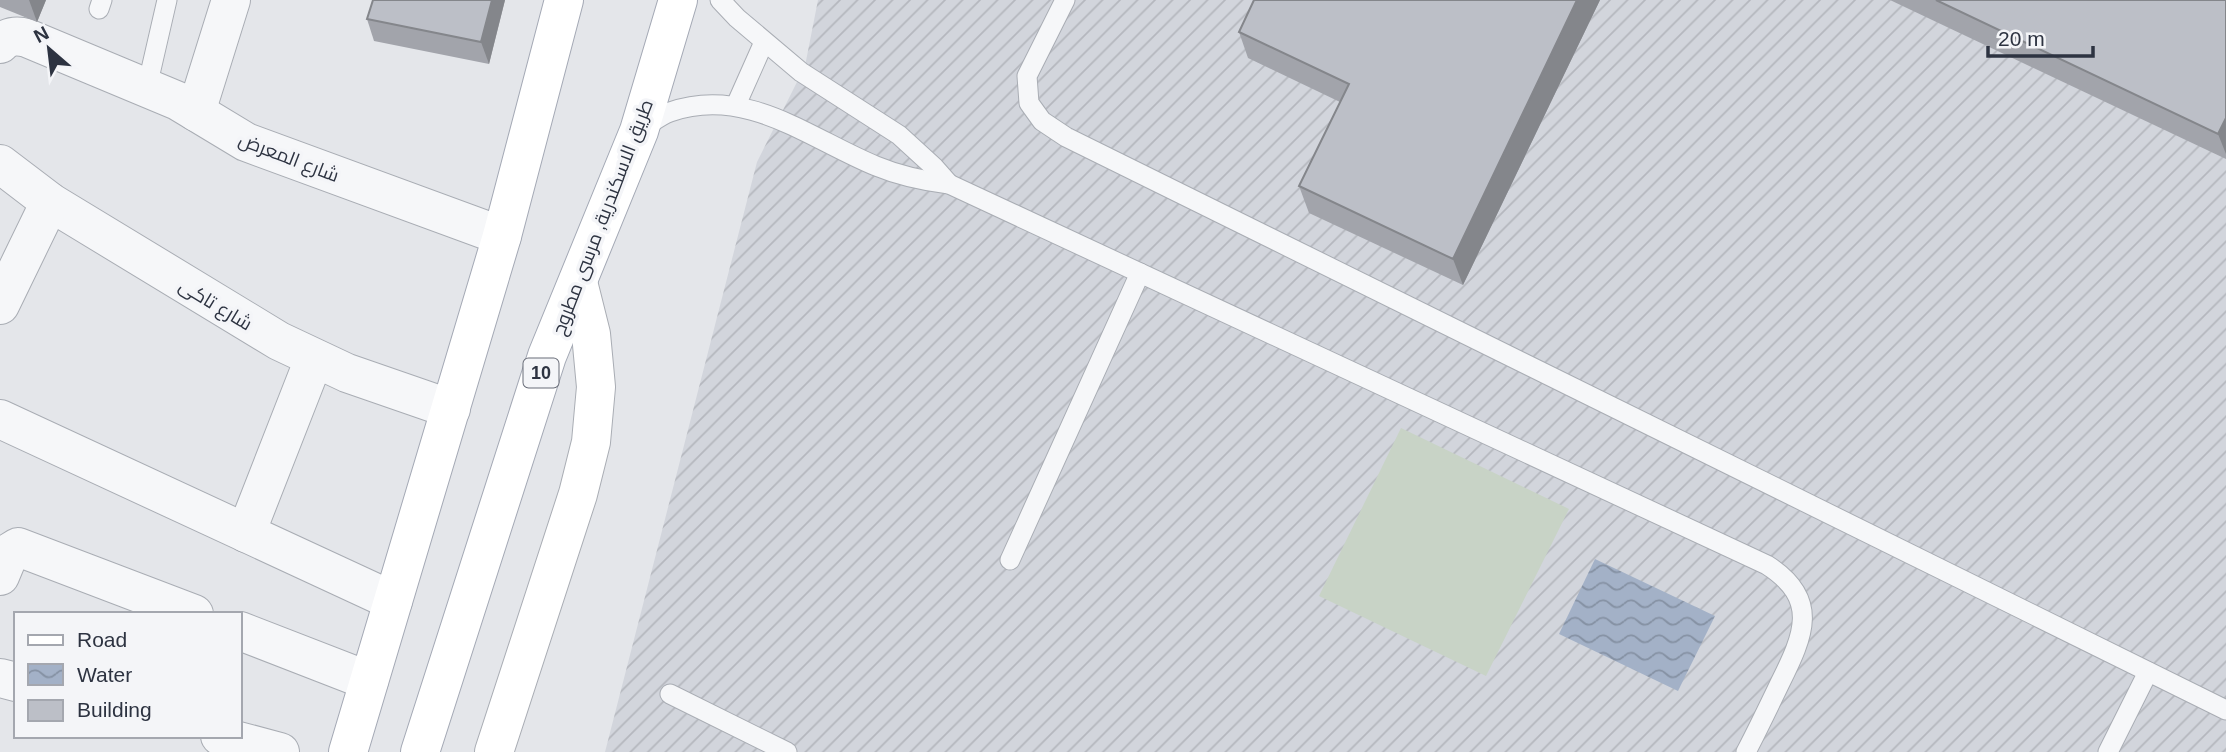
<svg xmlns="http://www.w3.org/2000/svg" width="2226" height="752" font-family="Helvetica,Cairo,sans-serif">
	<defs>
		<pattern id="industrial-furrows" width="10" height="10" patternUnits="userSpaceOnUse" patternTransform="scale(1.75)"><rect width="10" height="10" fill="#d2d5dc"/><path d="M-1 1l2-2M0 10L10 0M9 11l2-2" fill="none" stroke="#b5b7be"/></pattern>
		<pattern id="water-waves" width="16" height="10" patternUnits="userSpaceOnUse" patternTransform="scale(1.75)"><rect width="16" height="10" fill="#a3b1c7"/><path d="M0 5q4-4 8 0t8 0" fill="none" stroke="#8591a3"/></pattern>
	</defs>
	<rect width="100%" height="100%" fill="#e4e6ea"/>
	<polygon fill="url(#industrial-furrows)" points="818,0 2226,0 2226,752 605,752 757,162 805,66"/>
	<polygon fill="#c8d3c6" points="1401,428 1569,509 1486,676 1319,596"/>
	<polygon fill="url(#water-waves)" points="1595,559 1715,616 1678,691 1559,634"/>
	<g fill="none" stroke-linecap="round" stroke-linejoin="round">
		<defs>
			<g id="lane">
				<polyline points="720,0 737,18 801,72 899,135 934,167 949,184"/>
				<polyline points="1065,0 1027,76 1029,103 1042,121 1066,137 2226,710"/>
				<polyline points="99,9 102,0"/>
				<polyline points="147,87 167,0"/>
				<polyline points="736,105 764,42"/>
				<path d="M643,128C651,123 661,115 670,112C746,85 810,139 876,166C900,176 924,181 949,184L1767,565C1820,599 1804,635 1780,683C1769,706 1758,729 1746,752"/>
				<polyline points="1010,560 1140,273"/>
				<polyline points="670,694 787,752"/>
				<polyline points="2108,752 2148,672"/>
			</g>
			<g id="street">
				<path d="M0,44C8,36 16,35 27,38L178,101L246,142L502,236"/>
				<polyline points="196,112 231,0"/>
				<polyline points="0,164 50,202 279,341 347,373 451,409"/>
				<polyline points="0,305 50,202"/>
				<polyline points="0,419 393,601"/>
				<polyline points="246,533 314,359"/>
				<polyline points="0,576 10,552 18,547 194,614"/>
				<polyline points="240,631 369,681"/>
				<polyline points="0,678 16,682"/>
				<polyline points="220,736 280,752"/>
			</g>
			<polyline id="secondary" points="494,752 578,494 591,442 596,387 591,334 578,282"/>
			<g id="primary">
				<polyline points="348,752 502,236 564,0"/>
				<polyline points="420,752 547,356 639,131 678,0"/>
			</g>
		</defs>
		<use href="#lane" stroke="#a9adb4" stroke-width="21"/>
		<use href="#street" stroke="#a9adb4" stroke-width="40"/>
		<use href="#secondary" stroke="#a9adb4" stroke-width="40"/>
		<use href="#primary" stroke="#a4a9b5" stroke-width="40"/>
		<use href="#lane" stroke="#f6f7f9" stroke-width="19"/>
		<use href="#street" stroke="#f6f7f9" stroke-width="38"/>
		<use href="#secondary" stroke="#fff" stroke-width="38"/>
		<use href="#primary" stroke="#fff" stroke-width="38"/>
	</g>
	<g fill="#a2a4ab">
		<polygon points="0,0 46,0 37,22 0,7"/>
		<polygon points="505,0 489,64 374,41 367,19"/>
		<polygon points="1254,0 1600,0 1463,285 1309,213 1299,186 1340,102 1248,58 1239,32"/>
		<polygon points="1890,0 2226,0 2226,159"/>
	</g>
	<g fill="#84868b">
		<polygon points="29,0 46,0 37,22"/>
		<polygon points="492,0 505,0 489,64 481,42"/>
		<polygon points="1577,0 1600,0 1463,285 1453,259"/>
		<polygon points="2226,118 2226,154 2218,134"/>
	</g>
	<g fill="#bcbfc7" stroke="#84868b" stroke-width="2">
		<polygon points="373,0 492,0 481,42 367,19"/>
		<polygon points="1254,0 1577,0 1453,259 1299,186 1349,84 1239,32"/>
		<polygon points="1936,0 2226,0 2226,118 2218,134"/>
	</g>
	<g text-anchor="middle" stroke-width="7" stroke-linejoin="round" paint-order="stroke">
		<rect fill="#f4f5f8" stroke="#696d78" stroke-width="2" x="523.5" y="358.5" width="35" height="29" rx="5"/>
		<g font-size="18" font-weight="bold" fill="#2d3341">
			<text x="541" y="379">10</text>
		</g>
		<g font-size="19" fill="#2d3341" stroke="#f4f5f8">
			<text transform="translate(289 157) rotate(21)" y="7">شارع المعرض</text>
			<text transform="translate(602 217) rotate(-69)" y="7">طريق الاسكندرية, مرسى مطروح</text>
			<text transform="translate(216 304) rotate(31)" y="7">شارع تاكى</text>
		</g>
	</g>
	<rect x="14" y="612" width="228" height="126" fill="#f4f5f8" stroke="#a4a7af" stroke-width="2"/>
	<rect x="28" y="635" width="35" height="10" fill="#ffffff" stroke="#a4a7af" stroke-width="2"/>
	<text x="77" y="647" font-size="21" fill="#2d3341">Road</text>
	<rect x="28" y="664" width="35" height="21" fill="url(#water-waves)" stroke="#a4a7af" stroke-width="2"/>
	<text x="77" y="682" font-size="21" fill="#2d3341">Water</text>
	<rect x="28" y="700" width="35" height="21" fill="#bcbfc7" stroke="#a4a7af" stroke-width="2"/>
	<text x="77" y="717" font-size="21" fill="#2d3341">Building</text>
	<g transform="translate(49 49) rotate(332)" stroke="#f4f5f8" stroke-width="5" paint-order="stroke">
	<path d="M0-5L12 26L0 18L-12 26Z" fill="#2d3341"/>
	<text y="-10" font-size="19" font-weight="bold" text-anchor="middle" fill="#2d3341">N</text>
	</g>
	<path d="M1988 46v10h105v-10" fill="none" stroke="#2d3341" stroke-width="3.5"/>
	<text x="1998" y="46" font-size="21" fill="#2d3341" stroke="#f4f5f8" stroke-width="5" paint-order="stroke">20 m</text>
</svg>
